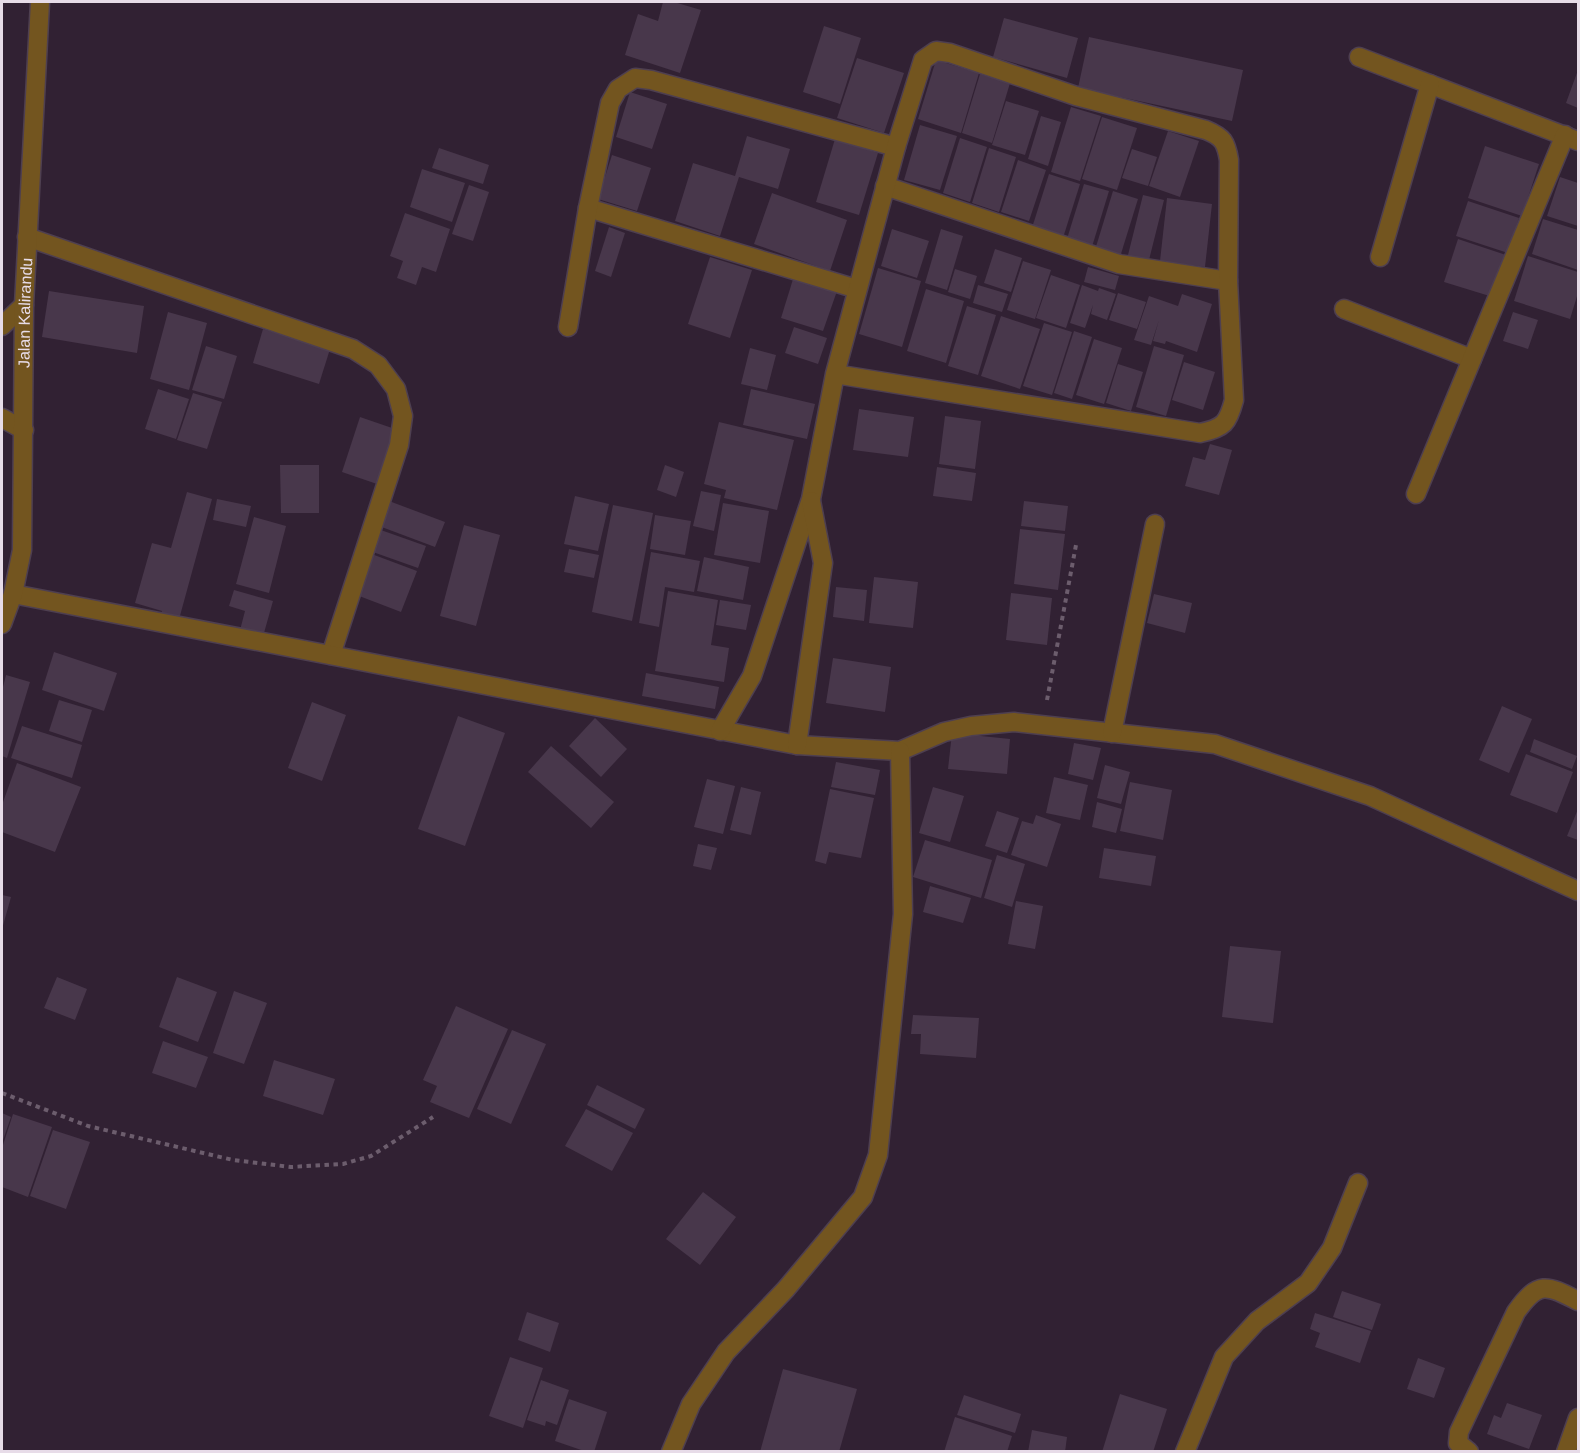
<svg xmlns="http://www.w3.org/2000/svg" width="1580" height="1453" font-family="Arial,sans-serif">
	<rect width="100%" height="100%" fill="#312133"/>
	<g fill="#48374b">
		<polygon points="663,2 674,2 701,10 680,73 625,55 638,14 658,21"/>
		<polygon points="1004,18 1078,38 1067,78 993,57"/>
		<polygon points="824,26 861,38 840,104 803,92"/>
		<polygon points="1089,37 1243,70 1232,121 1078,88"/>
		<polygon points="857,58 904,73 884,133 837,118"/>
		<polygon points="936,60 979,73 961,133 918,119"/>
		<polygon points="1578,70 1578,108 1566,103"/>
		<polygon points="980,74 1010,83 992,143 962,133"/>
		<polygon points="630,92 667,104 652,149 616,137"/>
		<polygon points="1006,101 1039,111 1025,155 992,145"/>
		<polygon points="1071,107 1101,116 1080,181 1051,172"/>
		<polygon points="1041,116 1061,122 1048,166 1028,159"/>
		<polygon points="1102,117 1137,128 1117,190 1082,179"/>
		<polygon points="920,125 957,136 940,190 904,180"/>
		<polygon points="1168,131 1199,141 1180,197 1149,186"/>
		<polygon points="747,136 790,149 778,189 739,177 720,236 675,221 693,163 735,176"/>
		<polygon points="960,138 987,147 970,202 943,193"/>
		<polygon points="835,139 878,153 859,215 816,202"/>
		<polygon points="1485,146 1539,164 1522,216 1468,198"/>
		<polygon points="439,148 489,165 483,184 432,168"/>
		<polygon points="989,148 1016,157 999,212 972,203"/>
		<polygon points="1132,149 1157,157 1148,186 1122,178"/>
		<polygon points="612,155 651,168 637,211 598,199"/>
		<polygon points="1018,160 1046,170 1029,221 1001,212"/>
		<polygon points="422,169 465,183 452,222 410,207"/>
		<polygon points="1049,174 1080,184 1062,241 1031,231"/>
		<polygon points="1560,177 1578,183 1578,226 1547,216"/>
		<polygon points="1084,184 1109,191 1091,250 1066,242"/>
		<polygon points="469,185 489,192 473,241 452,234"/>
		<polygon points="1113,191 1138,199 1120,257 1095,250"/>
		<polygon points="772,193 847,220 830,271 754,244"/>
		<polygon points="1143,195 1164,200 1148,264 1127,259"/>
		<polygon points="1167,198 1212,204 1205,267 1160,261"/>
		<polygon points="1468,201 1519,218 1508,253 1456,236"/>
		<polygon points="405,213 450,229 436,272 422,267 416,285 397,278 403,261 390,256"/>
		<polygon points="1543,219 1578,230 1578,270 1532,254"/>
		<polygon points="609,227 625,233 611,277 595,271"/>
		<polygon points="892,229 929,241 917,278 881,266"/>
		<polygon points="941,229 963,236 947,290 925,283"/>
		<polygon points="1458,239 1509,256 1496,298 1444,282"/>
		<polygon points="995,249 1022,258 1011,292 984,283"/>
		<polygon points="1528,256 1578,272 1578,293 1570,319 1514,301"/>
		<polygon points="710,257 752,270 730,338 688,324"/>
		<polygon points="1023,261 1051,270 1035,319 1007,310"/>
		<polygon points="1088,267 1119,276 1115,290 1084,282"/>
		<polygon points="878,268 921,281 902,347 859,334"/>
		<polygon points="955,269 977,276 970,299 948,292"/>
		<polygon points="1051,275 1080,285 1066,328 1036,318"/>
		<polygon points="794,276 837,291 823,331 781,318"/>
		<polygon points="978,285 1008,294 1002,312 973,303"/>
		<polygon points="1082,285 1098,291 1099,288 1116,294 1107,320 1091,314 1093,305 1085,328 1070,323"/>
		<polygon points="926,289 964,301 946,363 907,351"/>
		<polygon points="49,291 144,306 137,353 42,337"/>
		<polygon points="1118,293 1146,302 1137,329 1109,320"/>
		<polygon points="1182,294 1212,304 1197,352 1166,341 1165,344 1153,341 1159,320 1151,345 1134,340 1149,296 1178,306"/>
		<polygon points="967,306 996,315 978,375 948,366"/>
		<polygon points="168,312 207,323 189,390 150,379"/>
		<polygon points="1513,312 1538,320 1528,349 1503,341"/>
		<polygon points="1001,316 1040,329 1020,389 981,376"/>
		<polygon points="1044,323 1072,332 1052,395 1023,386"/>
		<polygon points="794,327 827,338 818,364 785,353"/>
		<polygon points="263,329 330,349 319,384 253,363"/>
		<polygon points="1074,331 1092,337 1072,399 1054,393"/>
		<polygon points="1094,339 1122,348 1104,404 1076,395"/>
		<polygon points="206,346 237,356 224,399 192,390"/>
		<polygon points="1154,346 1184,355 1166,416 1136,407"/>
		<polygon points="750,348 776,355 767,390 741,384"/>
		<polygon points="1184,362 1215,372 1203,410 1172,400"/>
		<polygon points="1118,364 1143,372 1131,411 1106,403"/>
		<polygon points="158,389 189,399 176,439 145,429"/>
		<polygon points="751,389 815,404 807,439 743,425"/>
		<polygon points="193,393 222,402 207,449 177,440"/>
		<polygon points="859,409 914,417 908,457 853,450"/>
		<polygon points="945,416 981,421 975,469 939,464"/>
		<polygon points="360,417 395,429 377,484 342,472"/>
		<polygon points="719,422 794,440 777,510 724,498 726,490 704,484"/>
		<polygon points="1210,444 1232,450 1219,495 1185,486 1193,457 1205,460"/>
		<polygon points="280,465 319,465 319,513 281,513"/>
		<polygon points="665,465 684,472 676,497 657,490"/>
		<polygon points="937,467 976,473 972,501 933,496"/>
		<polygon points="701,491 721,495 714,531 693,526"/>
		<polygon points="187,492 212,499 178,623 160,618 162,611 135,603 152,543 171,548"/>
		<polygon points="575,496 609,504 598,551 564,544"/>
		<polygon points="217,499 251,506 246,527 213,520"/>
		<polygon points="389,501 445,522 435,547 379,526"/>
		<polygon points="1024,501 1068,506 1065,531 1021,526"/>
		<polygon points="723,503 769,511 760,563 714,555"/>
		<polygon points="613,505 653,513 632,621 592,612"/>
		<polygon points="655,515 691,521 685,555 650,549"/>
		<polygon points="254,517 286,526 269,593 236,584"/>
		<polygon points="464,525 500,535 476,626 440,616"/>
		<polygon points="378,529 426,546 418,568 370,551"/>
		<polygon points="1020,529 1065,534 1058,590 1014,584"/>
		<polygon points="569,549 599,555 594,578 564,572"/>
		<polygon points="651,552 700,561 694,592 665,587 659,627 639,623"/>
		<polygon points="369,553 417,571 401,612 354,594"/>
		<polygon points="704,557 749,567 743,600 697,591"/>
		<polygon points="874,577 918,582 913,628 869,623"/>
		<polygon points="836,587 867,590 864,621 833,617"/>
		<polygon points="234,590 273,601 262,640 239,634 245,611 229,606"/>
		<polygon points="668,591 718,600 711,645 729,648 724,682 655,671"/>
		<polygon points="1011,593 1052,598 1047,645 1006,640"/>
		<polygon points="1154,594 1192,603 1185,633 1147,623"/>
		<polygon points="720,600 751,605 746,630 716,625"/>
		<polygon points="54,652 117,673 104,711 42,690"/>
		<polygon points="833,658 891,667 885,712 826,703"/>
		<polygon points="646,673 719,687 715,709 642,696"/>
		<polygon points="6,675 30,682 7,758 2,756 2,691"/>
		<polygon points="59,700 92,710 82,742 49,731"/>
		<polygon points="312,702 346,715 322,781 288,768"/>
		<polygon points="1502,706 1532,719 1509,773 1479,760"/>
		<polygon points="458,716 505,733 465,846 418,829"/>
		<polygon points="595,718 627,749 601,777 569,746"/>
		<polygon points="22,726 82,745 72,778 11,758"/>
		<polygon points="952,733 1010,739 1007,774 948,769"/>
		<polygon points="1534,739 1577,756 1572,769 1530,752"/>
		<polygon points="1074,743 1101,748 1093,780 1068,774"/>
		<polygon points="551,746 614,802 591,828 528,772"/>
		<polygon points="1526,754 1573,772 1557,813 1510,795"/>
		<polygon points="836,762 880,770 875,795 831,787"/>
		<polygon points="17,763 81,787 55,852 2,832 2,805"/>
		<polygon points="1105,765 1130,772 1121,804 1097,798"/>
		<polygon points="1054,777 1088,785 1080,820 1046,813"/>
		<polygon points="707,779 735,786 723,834 694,827"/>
		<polygon points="1130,782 1172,790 1163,840 1120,831"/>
		<polygon points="741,787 761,792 751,835 730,830"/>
		<polygon points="933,787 964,796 950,842 919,833"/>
		<polygon points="830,789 874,798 861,858 829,852 826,864 815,861"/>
		<polygon points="1097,802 1122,809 1116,833 1092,827"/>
		<polygon points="1578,809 1578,840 1567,836"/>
		<polygon points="997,811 1019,818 1007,853 985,846"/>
		<polygon points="1036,815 1061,824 1047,867 1011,855 1022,821 1033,824"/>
		<polygon points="925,840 992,860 981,898 913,877"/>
		<polygon points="698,844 717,848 711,870 693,866"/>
		<polygon points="1104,848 1156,856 1151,886 1099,878"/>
		<polygon points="997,855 1025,864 1012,907 984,898"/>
		<polygon points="930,886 971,898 963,923 923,912"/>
		<polygon points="2,895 11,897 2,929"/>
		<polygon points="1016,901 1043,906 1035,949 1008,944"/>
		<polygon points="1230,946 1281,951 1273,1023 1222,1017"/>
		<polygon points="57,977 87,989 75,1020 44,1008"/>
		<polygon points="177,977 217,992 198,1042 159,1027"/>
		<polygon points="234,991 267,1003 244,1064 213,1053"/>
		<polygon points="456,1006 508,1029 469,1118 430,1102 437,1086 423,1080"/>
		<polygon points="913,1015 979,1018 976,1058 920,1054 921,1034 911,1034"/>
		<polygon points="512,1030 546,1044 511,1124 477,1109"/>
		<polygon points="163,1041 208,1057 196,1088 152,1073"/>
		<polygon points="274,1060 335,1079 323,1115 263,1096"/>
		<polygon points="597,1085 645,1109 635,1129 587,1105"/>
		<polygon points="586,1109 633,1133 612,1171 565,1146"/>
		<polygon points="2,1113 11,1117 2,1143"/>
		<polygon points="13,1114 52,1127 28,1197 2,1187 2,1148"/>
		<polygon points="53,1130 90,1142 66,1209 30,1196"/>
		<polygon points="703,1192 736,1217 700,1265 666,1239"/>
		<polygon points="1342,1291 1381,1304 1372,1330 1333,1317"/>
		<polygon points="527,1312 559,1323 550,1352 518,1340"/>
		<polygon points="1315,1313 1371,1331 1360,1363 1315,1347 1320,1333 1310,1329"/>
		<polygon points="510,1357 543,1368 523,1428 489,1416"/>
		<polygon points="1418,1358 1445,1368 1434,1398 1407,1389"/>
		<polygon points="783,1369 857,1389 839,1452 760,1452"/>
		<polygon points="541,1380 569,1390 557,1425 546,1421 545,1426 527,1420"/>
		<polygon points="1120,1394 1167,1409 1153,1452 1102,1452"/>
		<polygon points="964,1395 1021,1414 1015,1433 957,1415"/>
		<polygon points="569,1399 607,1412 594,1452 587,1452 555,1441"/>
		<polygon points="1507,1403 1542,1415 1529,1449 1487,1434 1494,1415 1501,1418"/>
		<polygon points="955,1417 1012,1436 1007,1452 944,1452"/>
		<polygon points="1032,1430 1067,1437 1065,1452 1028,1452"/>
	</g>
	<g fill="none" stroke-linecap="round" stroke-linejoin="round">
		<defs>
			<g id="minor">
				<polyline points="1359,57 1578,141"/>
				<polyline points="885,186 1119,264 1228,281"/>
				<polyline points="588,208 857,289"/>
				<polyline points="27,237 353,349 378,365 396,389 403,416 399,445 331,655"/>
				<polyline points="1380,257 1430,84"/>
				<polyline points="1344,309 1472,359"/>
				<polyline points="2,326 24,305"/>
				<polyline points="568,327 588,208 610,103 618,89 635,78 651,80 896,147"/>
				<polyline points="2,418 24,430"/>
				<polyline points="1416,494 1565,135"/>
				<polyline points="13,594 797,745 900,751 944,732 971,726 1014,722 1215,744 1370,796 1578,891"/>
				<path id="s1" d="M2,624L13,594L22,550L24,305L40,2"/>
				<path d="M720,731L752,676L811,499L835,374L896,147L923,60L936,51L950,53L1076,96L1206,130C1223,137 1226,142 1229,160L1228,281L1234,400C1228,423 1224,428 1200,433L835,374"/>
				<polyline points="1112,733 1155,524"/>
				<polyline points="797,745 823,563 811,501"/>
				<polyline points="671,1452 691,1404 726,1352 786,1289 863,1197 878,1155 903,914 900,751"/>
				<polyline points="1185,1452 1224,1357 1257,1321 1308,1283 1332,1248 1358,1183"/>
				<path d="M1469,1452L1458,1443L1459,1432L1516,1312C1538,1281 1546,1284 1578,1301"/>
				<polyline points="1566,1452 1578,1418"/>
			</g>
		</defs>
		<use href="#minor" stroke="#4e3f50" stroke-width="21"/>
		<g stroke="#6c5d6d" stroke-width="4" stroke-dasharray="4.5 4.5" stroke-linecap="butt">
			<polyline points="1047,700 1076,545"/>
			<polyline points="2,1093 88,1126 233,1160 291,1167 343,1164 371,1156 433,1117"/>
		</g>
		<use href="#minor" stroke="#73551f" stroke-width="18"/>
	</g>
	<g text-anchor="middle" stroke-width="6" stroke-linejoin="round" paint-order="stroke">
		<g font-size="16" fill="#e7dce8" stroke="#271729">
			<text dy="6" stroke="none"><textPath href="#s1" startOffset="314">Jalan Kalirandu</textPath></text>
		</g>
	</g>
	<rect width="1580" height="1453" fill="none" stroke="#e7dce8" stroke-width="6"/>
</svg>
